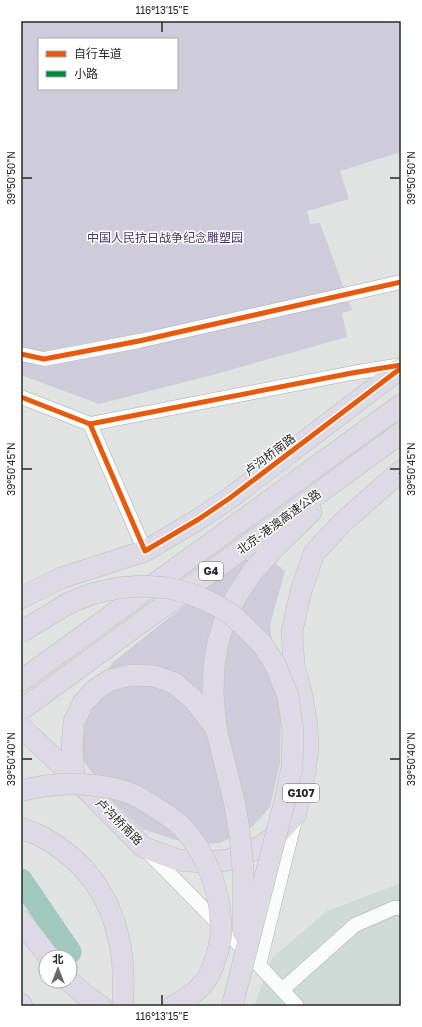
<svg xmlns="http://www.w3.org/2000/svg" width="422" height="1027" font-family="'Golos Text','Noto Sans SC',sans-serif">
	<rect width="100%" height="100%" fill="#dfe4e2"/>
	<polygon fill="#cddad5" points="401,883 401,1006 254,1006 272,958 327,911"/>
	<g fill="#ceccda" fill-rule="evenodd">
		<path d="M21,21H401V152L340,171L349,199L307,211L310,224L320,223L352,310L342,313L347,337L205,377L99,404L21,375ZM39,39H177V89H39Z"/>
		<polygon points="269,558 285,571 270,625 281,713 280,763 270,807 251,828 220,843 207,844 176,840 142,829 113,801 84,762 77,741 82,714 112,663 241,560"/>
	</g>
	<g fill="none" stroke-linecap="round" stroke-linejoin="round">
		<polyline stroke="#a0c8bc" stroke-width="23" points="21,880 70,952"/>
		<defs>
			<g id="minor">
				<polyline points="21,354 44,359 139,341 401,282"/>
				<polyline points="21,397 90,424 352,373 401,365"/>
				<polyline points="90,424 145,551"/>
				<polyline points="147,851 259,965 297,1006"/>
				<polyline points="259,965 296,816"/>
				<polyline points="282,990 355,925 394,908 401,908"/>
			</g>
			<g id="highway">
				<polyline points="21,598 61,578 145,551 199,519 230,498 401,368"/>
				<polyline points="21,681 401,405"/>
				<polyline points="21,710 401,433"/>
				<polyline points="21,727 74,777 143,847 178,860 202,862 229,860 258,848 276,836 296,814 305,771 308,749 307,725 302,696 294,666 292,631 301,591 314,553 343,522 401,471"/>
				<polyline points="74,777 72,745 74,722 83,703 95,690 110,680 131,675 154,676 174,683 193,699 216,728"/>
				<polyline points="235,805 216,728 213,693 214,667 218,642 225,619 236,597 253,571 278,544 311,512"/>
				<path d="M21,828C29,832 39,834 46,839C92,866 115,905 122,957C124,973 123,990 123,1006"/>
				<polyline points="21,921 49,957"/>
				<polyline points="69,981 85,995 101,1006"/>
				<polyline points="21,1004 22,1006"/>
				<path d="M173,1006C184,1001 199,990 206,980C209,976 211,971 213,966"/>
			</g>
		</defs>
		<use href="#minor" stroke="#a7acaa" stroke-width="15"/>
		<use href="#highway" stroke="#bcbfbd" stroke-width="22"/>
		<use href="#minor" stroke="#fafbfb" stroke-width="14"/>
		<use href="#highway" stroke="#ddd9e5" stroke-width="21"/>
		<defs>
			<g id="highway-bridge">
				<polyline points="21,632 67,604 91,594 118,588 142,586 169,588 191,594 212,603 231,614 246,628 262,644 275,664 288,696 293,731 292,767 285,800 232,1006"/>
				<path d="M21,791C53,782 88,782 120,790C131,792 147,802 156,808C166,814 177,821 185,830C208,857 222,895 221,931C221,943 217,955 213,966"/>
				<polyline points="235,805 240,836 243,870 243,932"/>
			</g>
		</defs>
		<use href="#highway-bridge" stroke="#bcbfbd" stroke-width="22" stroke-linecap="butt"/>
		<use href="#highway-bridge" stroke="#ddd9e5" stroke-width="21"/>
		<polyline stroke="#00873e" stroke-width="4" stroke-dasharray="8 4" stroke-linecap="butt" points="400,472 401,473"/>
		<defs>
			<g id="cycleway">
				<polyline points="21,354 44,359 139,341 401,282"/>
				<polyline points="21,397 90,424 352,373 401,365"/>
				<polyline points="90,424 145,551 199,519 230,498 401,368"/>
			</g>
		</defs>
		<use href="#cycleway" stroke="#fff" stroke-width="8"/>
		<use href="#cycleway" stroke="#e8590c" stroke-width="5"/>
	</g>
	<path fill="none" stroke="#262a28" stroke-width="1.5" d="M162,22V32M22,178H32M390,178H400M22,469H32M390,469H400M22,759H32M390,759H400M162,995V1005"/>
	<g text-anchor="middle" stroke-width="3" stroke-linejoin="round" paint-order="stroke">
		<g fill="#fff" stroke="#676a68" stroke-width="1">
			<rect x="199" y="562" width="24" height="18" rx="3"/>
			<rect x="283" y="784" width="36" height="18" rx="3"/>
		</g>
		<g font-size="11" font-weight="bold" fill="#262a28">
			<text x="211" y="575">G4</text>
			<text x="301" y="797">G107</text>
		</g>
		<g font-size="12" fill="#4c376e" stroke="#fff">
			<text x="165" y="242">中国人民抗日战争纪念雕塑园</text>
		</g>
		<g font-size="12" fill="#262a28" stroke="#fff">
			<text transform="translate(270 455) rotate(-37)" y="4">卢沟桥南路</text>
			<text transform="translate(279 522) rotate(-36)" y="4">北京-港澳高速公路</text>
			<text transform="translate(119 822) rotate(45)" y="4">卢沟桥南路</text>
		</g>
	</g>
	<rect width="422" height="1027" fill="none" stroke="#ffffff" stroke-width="44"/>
	<rect x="38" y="38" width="140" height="52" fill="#ffffff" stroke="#a8aaa9"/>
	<rect x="46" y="51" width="20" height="6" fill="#e8590c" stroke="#a8aaa9"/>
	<text x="74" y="58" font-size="12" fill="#262a28">自行车道</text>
	<rect x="46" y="71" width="20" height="6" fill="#00873e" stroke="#a8aaa9"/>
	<text x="74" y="78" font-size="12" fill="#262a28">小路</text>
	<g transform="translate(58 969)"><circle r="19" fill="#ffffff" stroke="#a8aaa9"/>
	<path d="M0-3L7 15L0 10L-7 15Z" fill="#676b69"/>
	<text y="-6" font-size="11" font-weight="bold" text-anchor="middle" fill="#262a28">北</text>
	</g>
	<rect x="22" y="22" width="378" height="983" fill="none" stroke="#262a28" stroke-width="1.5"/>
	<g font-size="10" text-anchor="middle" fill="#262a28">
		<text x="162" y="14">116°13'15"E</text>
		<text transform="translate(11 178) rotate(-90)" y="4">39°50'50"N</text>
		<text transform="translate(411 178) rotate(-90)" y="4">39°50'50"N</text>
		<text transform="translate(11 469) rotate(-90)" y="4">39°50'45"N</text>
		<text transform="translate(411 469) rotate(-90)" y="4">39°50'45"N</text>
		<text transform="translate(11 759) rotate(-90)" y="4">39°50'40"N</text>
		<text transform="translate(411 759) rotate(-90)" y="4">39°50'40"N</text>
		<text x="162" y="1020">116°13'15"E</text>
	</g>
</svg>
